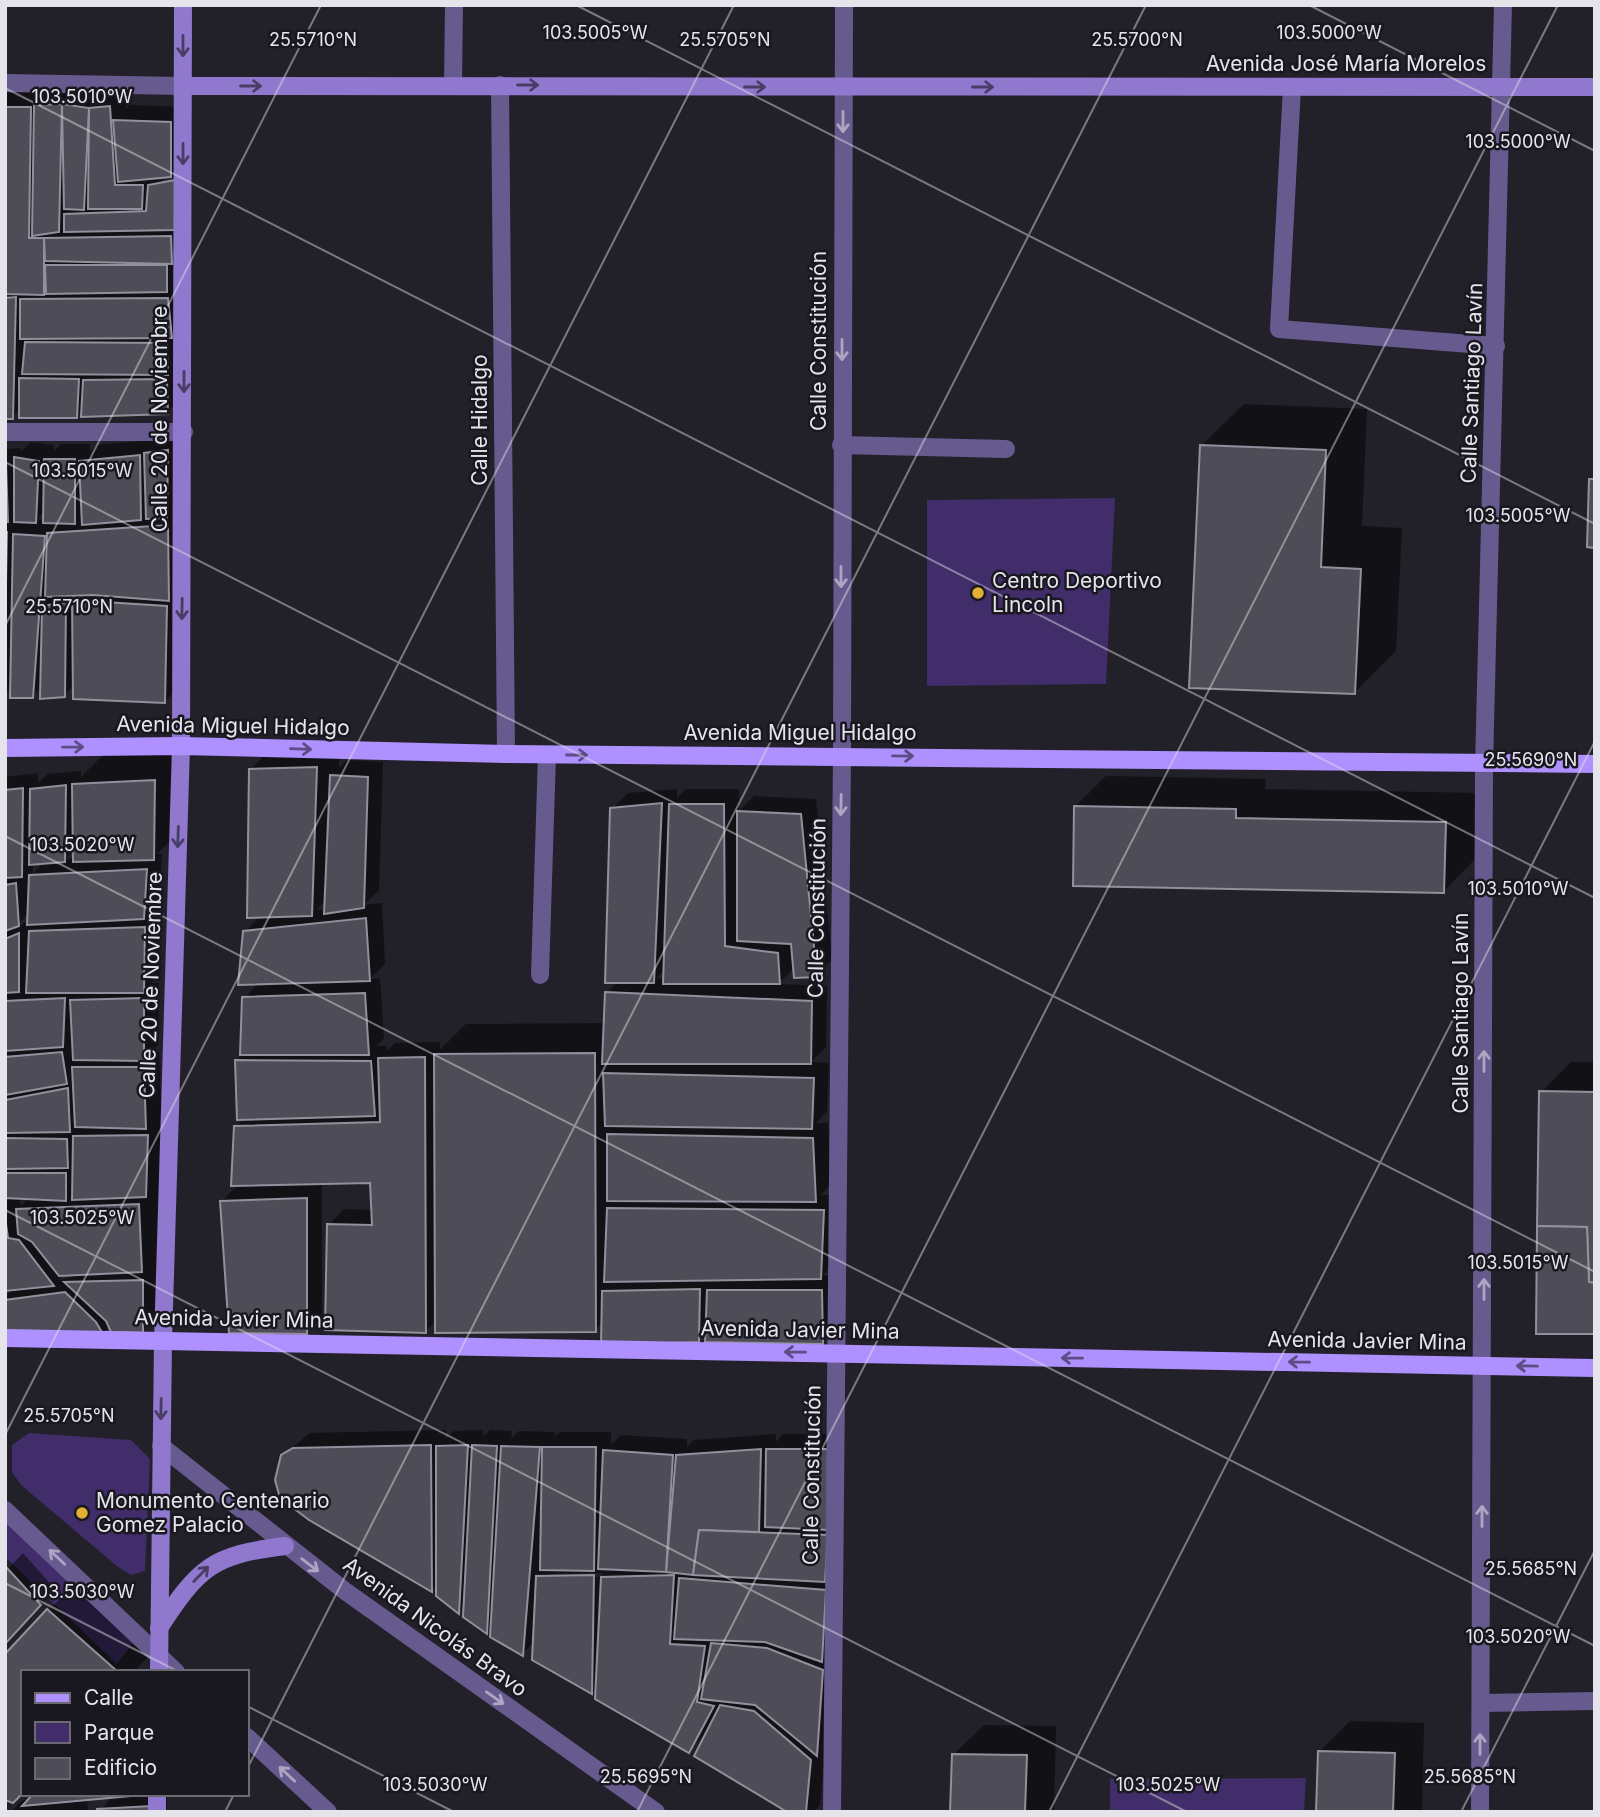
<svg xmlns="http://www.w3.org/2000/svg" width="1600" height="1817" font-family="Inter,sans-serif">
	<rect width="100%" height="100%" fill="#222029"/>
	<g fill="#402d6a">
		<polygon points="1115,498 1106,684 927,686 927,500"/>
		<polygon points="29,1433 131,1440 150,1459 145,1571 131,1575 118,1567 21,1485 12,1472 12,1445"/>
		<polygon points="5,1505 141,1633 117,1664 5,1557"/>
		<polygon points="1306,1778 1304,1812 1110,1812 1110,1779"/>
	</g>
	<g fill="#0007" fill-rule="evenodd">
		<path d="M52,90L125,91L126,109L130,105L186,107L182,274L173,283H183V396L167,412L83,409L76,416L21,408L12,417H5V91L46,92L45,96ZM183,177L184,180L162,184V180Z"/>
		<polygon points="1244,404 1367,409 1362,526 1402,528 1396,651 1354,693 1202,445"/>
		<path d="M183,435L182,501L172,511L183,510L188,678L165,701L74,685L64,695L42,687L32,696L12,687L5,694V449L21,448V452L31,442L54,445V452L61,444H90V452L96,445L155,440V444L162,438ZM45,511V520L37,519Z"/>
		<path d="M340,744L339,768L347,760L383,762L379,890L364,905L382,903L385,964L370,979L380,978L384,1038L376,1046H386L387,1051L395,1043L440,1042V1050L466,1024L606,1023L607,993L618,981L612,809L628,793L677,789V798L686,789H739V811L754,796L816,799L832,959L816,975L795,967L778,984L827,986L826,1047L811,1062L829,1063L827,1111L816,1123H828L831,1184L821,1195H839L836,1262L823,1275H837L838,1327L822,1342L707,1331L698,1340L603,1322L595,1330L436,1320L426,1331L329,1225L344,1209L373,1210L372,1181L322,1182V1317L306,1332L222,1201L239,1184L236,1127L245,1118L237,1060L242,1055L244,998L259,983L245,932L260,916L251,769L274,746ZM327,899L326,909L316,910ZM666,969L665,979L656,978Z"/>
		<path d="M184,751L183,828L157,854H162L159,902L148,913L160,912L159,976L151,983H159V1044L150,1052H159L161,1106L178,1105L173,1301L142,1331L110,1325L103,1333L5,1329V1297L13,1289L5,1290V777L38,773V783L48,774L81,771V777L104,754ZM75,849V858L65,859ZM44,862L32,874L34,863ZM29,913V921L15,927ZM20,1197H29L21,1206ZM64,1274H75L70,1278L58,1280Z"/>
		<polygon points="1106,776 1266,779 1265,789 1476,793 1474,860 1444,891 1076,806"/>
		<polygon points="1571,1062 1595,1062 1595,1333 1541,1092"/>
		<path d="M446,1430V1438L454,1431L483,1430V1437L490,1430L512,1431L511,1439L519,1431L555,1432L554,1437L560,1432H611V1445L621,1435L687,1439V1447L694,1440L776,1434V1442L783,1434H844L826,1744L820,1805L813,1812H790L707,1732L688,1751L598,1686L592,1692L534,1642L523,1654L492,1626L487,1632L465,1606L459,1612L437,1595V1584L432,1590L282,1456L310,1433ZM603,1573V1577H550V1574Z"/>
		<polygon points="23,1553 55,1589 5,1643 5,1572"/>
		<polygon points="78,1580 156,1648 134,1672 23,1672 5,1656"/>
		<polygon points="1350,1721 1424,1723 1422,1812 1318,1812 1319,1752"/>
		<polygon points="984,1725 1056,1726 1054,1812 952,1812 953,1755"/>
		<polygon points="35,1794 167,1794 167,1812 99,1812 111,1798 87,1800 88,1812 11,1812 23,1800 31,1799"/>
	</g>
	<g fill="#4e4c56" stroke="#92909c" stroke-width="2">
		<polygon points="62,104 89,108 84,210 64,209"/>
		<polygon points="62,104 59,232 32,236 34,105"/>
		<polygon points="110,106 115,185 143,185 142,209 88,209 89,108"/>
		<polygon points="5,107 31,107 29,238 44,238 44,295 5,294"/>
		<polygon points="113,120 171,122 171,177 118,182"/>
		<polygon points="175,180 175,230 64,232 64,214 146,211 148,185"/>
		<polygon points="171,236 172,264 45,261 44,238"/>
		<polygon points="45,265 167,265 167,292 46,294"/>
		<polygon points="16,297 13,419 5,419 5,298"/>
		<polygon points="168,298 172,338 20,339 20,299"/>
		<polygon points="25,342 167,343 168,375 22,374"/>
		<polygon points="19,378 79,379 77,418 19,418"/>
		<polygon points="167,379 168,414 81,417 83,380"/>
		<polygon points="1200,445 1326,450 1321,567 1361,569 1355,694 1189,688"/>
		<polygon points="168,450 167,518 146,519 144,453"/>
		<polygon points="140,455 141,520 82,525 79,461"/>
		<polygon points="14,457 39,461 36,523 14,522"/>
		<polygon points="44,459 75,459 75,524 43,523"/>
		<polygon points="6,463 8,522 5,522 5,463"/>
		<polygon points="1589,479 1595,479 1595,548 1587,547"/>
		<polygon points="168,525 169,601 93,595 45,597 47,533"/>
		<polygon points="5,532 7,532 5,634"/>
		<polygon points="13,534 45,536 33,698 10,698"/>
		<polygon points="72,600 167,606 165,703 73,699"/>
		<polygon points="66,602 65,697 40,699 42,606"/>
		<polygon points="317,767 312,916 247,918 249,769"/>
		<polygon points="330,775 368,777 364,908 324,914"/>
		<polygon points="155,780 154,860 73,862 72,784"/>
		<polygon points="66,785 65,862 29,865 30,789"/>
		<polygon points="23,788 22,877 5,878 5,790"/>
		<polygon points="662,803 654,983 605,983 610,808"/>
		<polygon points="669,804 724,804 725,946 778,953 780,984 663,984"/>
		<polygon points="1074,806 1236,809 1236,818 1446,822 1444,893 1073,886"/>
		<polygon points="737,811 801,814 817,977 794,978 791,944 737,941"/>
		<polygon points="147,869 144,919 27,925 29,875"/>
		<polygon points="16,883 19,926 5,931 5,885"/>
		<polygon points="366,918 370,981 238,985 243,931"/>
		<polygon points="145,927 144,993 26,993 29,931"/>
		<polygon points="19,933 19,992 5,993 5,939"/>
		<polygon points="605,992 812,1001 811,1064 602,1064"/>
		<polygon points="365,993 369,1055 240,1055 242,997"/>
		<polygon points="65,998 63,1047 5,1051 5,1001"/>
		<polygon points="144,998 144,1061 73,1060 70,1000"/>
		<polygon points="62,1052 67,1084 5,1095 5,1057"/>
		<polygon points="595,1053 596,1332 435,1333 434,1054"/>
		<polygon points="425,1057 426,1333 325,1330 327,1224 372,1225 370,1183 231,1186 234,1126 380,1122 378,1058"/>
		<polygon points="235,1060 371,1061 375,1116 237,1120"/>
		<polygon points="72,1067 144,1067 146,1129 75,1127"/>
		<polygon points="603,1073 814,1078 812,1129 605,1126"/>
		<polygon points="68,1088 70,1132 5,1133 5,1100"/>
		<polygon points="1539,1091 1595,1092 1595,1283 1589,1282 1587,1227 1537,1226"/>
		<polygon points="607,1134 813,1138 816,1202 607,1201"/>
		<polygon points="148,1135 146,1197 72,1200 73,1136"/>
		<polygon points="5,1138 67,1139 68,1168 5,1169"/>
		<polygon points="5,1173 66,1173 66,1201 5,1198"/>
		<polygon points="307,1198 307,1334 229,1333 220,1201"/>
		<polygon points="139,1204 142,1272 59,1276 32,1242 18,1234 16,1209"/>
		<polygon points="607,1208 824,1210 821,1279 604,1282"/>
		<polygon points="5,1217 8,1238 19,1240 54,1286 5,1291"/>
		<polygon points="1537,1226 1587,1227 1589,1282 1595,1283 1595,1334 1536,1334"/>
		<polygon points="143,1280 143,1333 111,1332 106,1321 64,1282"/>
		<polygon points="700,1289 699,1342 601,1345 602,1291"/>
		<polygon points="707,1290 822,1290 823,1344 705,1342"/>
		<polygon points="65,1292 96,1322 103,1334 5,1331 5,1300"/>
		<polygon points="431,1445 432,1592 309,1520 280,1498 275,1480 281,1455 293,1448"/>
		<polygon points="468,1445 459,1614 436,1596 436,1446"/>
		<polygon points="472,1445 497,1446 487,1634 463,1617"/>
		<polygon points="501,1446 540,1447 523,1656 490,1637"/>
		<polygon points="542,1447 596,1447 594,1571 540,1570"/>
		<polygon points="761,1449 759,1532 699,1530 693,1575 666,1572 676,1455"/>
		<polygon points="766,1449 829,1449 828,1530 765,1527"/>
		<polygon points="603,1450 673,1455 666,1572 598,1569"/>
		<polygon points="699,1530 828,1535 825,1582 693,1575"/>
		<polygon points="7,1568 41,1605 5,1644 5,1569"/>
		<polygon points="594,1575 592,1694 532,1660 536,1576"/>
		<polygon points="674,1575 670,1644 705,1646 697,1702 714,1706 689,1753 595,1699 601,1577"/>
		<polygon points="679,1578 826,1590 822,1662 765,1642 674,1639"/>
		<polygon points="47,1609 118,1672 23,1672 23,1793 13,1803 5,1800 5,1654"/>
		<polygon points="711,1643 767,1648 823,1670 817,1756 755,1705 701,1699"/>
		<polygon points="720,1705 754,1711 811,1760 806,1812 787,1812 694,1756"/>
		<polygon points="1318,1751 1395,1753 1393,1812 1316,1812"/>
		<polygon points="952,1754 1027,1755 1025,1812 950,1812"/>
		<polygon points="33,1794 153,1794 22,1806"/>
		<polygon points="152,1806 152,1812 97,1812 97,1809"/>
	</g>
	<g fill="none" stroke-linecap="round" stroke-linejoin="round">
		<g stroke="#675a8f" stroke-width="18">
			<polyline points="1292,87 1279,329 1496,346"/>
			<polyline points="540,975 547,755"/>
		</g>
		<g stroke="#675a8f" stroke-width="18">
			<polyline points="5,83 183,86"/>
			<polyline points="453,85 454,5"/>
			<polyline points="500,85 506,754"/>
			<polyline points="5,432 184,432"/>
			<polyline points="841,445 1006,449"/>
			<polyline points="161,1446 345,1591 656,1812"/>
			<polyline points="5,1510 176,1672"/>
			<polyline points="1481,1703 1595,1701"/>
			<polyline points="247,1737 328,1812"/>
			<polyline points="832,1812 842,755 844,5"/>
			<polyline points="1480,1812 1484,766 1503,5"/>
		</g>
		<g stroke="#8f78cd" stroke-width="18">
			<polyline points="183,86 1595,87"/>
			<path d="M159,1628C199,1567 212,1555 285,1546"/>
			<polyline points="159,1672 163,1341 181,746 183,5"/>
			<polyline points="157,1812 157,1794"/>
		</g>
		<g stroke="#ae90fe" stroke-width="18">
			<polyline points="5,748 181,746 506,754 1595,764"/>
			<polyline points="5,1338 1595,1368"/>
		</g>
	</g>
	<defs><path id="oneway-shaft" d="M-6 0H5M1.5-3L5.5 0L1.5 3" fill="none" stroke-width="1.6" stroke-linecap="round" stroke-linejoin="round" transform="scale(1.75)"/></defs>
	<g stroke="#483e65">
		<use href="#oneway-shaft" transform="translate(183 46) rotate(90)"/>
		<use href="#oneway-shaft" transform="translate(528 85)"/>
		<use href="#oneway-shaft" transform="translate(251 86)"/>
		<use href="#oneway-shaft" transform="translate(755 87)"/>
		<use href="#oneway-shaft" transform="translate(983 87)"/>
		<use href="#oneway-shaft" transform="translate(183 154) rotate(90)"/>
		<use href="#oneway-shaft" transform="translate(184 382) rotate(90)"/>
		<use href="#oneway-shaft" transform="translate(182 609) rotate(91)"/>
		<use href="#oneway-shaft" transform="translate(178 837) rotate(92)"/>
		<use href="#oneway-shaft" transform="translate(161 1409) rotate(91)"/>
		<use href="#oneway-shaft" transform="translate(201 1574) rotate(-46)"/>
	</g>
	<g stroke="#ada6c2">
		<use href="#oneway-shaft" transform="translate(843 122) rotate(90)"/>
		<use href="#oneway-shaft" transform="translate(842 350) rotate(90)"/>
		<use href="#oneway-shaft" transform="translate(841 577) rotate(90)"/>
		<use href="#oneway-shaft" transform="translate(841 805) rotate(91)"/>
		<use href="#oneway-shaft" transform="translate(1484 1061) rotate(-90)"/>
		<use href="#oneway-shaft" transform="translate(1484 1289) rotate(-90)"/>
		<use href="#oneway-shaft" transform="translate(1482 1516) rotate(-90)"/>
		<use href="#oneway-shaft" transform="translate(57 1557) rotate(-137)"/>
		<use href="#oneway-shaft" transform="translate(310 1565) rotate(37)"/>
		<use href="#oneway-shaft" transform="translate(495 1698) rotate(35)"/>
		<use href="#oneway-shaft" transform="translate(1480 1744) rotate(-90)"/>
		<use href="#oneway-shaft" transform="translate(287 1774) rotate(-137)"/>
	</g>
	<g stroke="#5c4d83">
		<use href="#oneway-shaft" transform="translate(73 747) rotate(-1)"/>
		<use href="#oneway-shaft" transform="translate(301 749) rotate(2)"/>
		<use href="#oneway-shaft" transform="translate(577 755)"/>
		<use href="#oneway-shaft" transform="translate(903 756) rotate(1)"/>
		<use href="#oneway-shaft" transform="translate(795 1352) rotate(-179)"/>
		<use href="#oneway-shaft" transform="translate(1072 1358) rotate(-179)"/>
		<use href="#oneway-shaft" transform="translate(1299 1362) rotate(-179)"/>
		<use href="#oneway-shaft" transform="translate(1527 1366) rotate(-179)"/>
	</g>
	<path fill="none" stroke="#e6e4eb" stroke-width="2" stroke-opacity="0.45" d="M576,5L1595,524M1309,5L1595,151M5,88L1595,898M5,462L1595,1272M5,626L321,5M5,836L1595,1646M5,1210L1187,1812M5,1435L734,5M5,1583L179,1672M247,1706L454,1812M247,1769L1146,5M225,1812L234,1794M637,1812L1558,5M1049,1812L1595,741M1461,1812L1595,1550"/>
	<g fill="#e1af34" stroke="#19171f" stroke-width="2.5">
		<circle cx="978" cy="593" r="7"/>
		<circle cx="82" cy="1513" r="7"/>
	</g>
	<g text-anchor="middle" stroke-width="5" stroke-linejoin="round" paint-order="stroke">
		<g font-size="21" fill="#e6e4eb" stroke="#19171f">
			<text x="1346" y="71">Avenida José María Morelos</text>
			<text transform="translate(819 341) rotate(-90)" y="7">Calle Constitución</text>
			<text transform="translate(1472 383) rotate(-88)" y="7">Calle Santiago Lavín</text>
			<text transform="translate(160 419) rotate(-90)" y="7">Calle 20 de Noviembre</text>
			<text transform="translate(480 420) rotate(-90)" y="7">Calle Hidalgo</text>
			<text transform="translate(233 726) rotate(1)" y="7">Avenida Miguel Hidalgo</text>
			<text x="800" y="740">Avenida Miguel Hidalgo</text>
			<text transform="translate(817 908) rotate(-89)" y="7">Calle Constitución</text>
			<text transform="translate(151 985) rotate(-88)" y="7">Calle 20 de Noviembre</text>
			<text transform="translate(1461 1013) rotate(-90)" y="7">Calle Santiago Lavín</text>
			<text transform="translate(234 1319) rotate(1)" y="7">Avenida Javier Mina</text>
			<text transform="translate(800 1330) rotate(1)" y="7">Avenida Javier Mina</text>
			<text transform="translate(1367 1341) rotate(1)" y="7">Avenida Javier Mina</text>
			<text transform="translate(812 1475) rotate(-89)" y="7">Calle Constitución</text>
			<text transform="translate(435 1627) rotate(36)" y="7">Avenida Nicolás Bravo</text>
		</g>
		<g font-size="21" fill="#e6e4eb" stroke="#19171f" text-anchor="start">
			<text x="992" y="588">Centro Deportivo<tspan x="992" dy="24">Lincoln</tspan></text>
			<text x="96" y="1508">Monumento Centenario<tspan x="96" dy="24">Gomez Palacio</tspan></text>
		</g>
	</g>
	<g font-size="18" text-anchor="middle" fill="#e6e4eb" stroke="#19171f" stroke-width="5" stroke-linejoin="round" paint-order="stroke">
		<text x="595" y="39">103.5005°W</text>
		<text x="1329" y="39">103.5000°W</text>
		<text x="313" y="46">25.5710°N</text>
		<text x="725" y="46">25.5705°N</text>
		<text x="1137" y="46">25.5700°N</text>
		<text x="82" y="103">103.5010°W</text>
		<text x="1518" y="148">103.5000°W</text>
		<text x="82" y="477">103.5015°W</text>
		<text x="1518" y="522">103.5005°W</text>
		<text x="69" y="613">25.5710°N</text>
		<text x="1531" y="766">25.5690°N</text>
		<text x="82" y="851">103.5020°W</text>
		<text x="1518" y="895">103.5010°W</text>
		<text x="82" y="1224">103.5025°W</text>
		<text x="1518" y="1269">103.5015°W</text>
		<text x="69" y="1422">25.5705°N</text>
		<text x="1531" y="1575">25.5685°N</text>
		<text x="82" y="1598">103.5030°W</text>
		<text x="1518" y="1643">103.5020°W</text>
		<text x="646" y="1783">25.5695°N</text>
		<text x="1470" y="1783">25.5685°N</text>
		<text x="435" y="1791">103.5030°W</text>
		<text x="1168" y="1791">103.5025°W</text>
	</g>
	<rect width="1600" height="1817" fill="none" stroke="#e6e4eb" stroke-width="14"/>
	<rect x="21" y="1670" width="228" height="126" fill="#19171f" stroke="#6b6971" stroke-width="2"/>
	<rect x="35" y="1693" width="35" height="10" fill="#ae90fe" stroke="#6b6971" stroke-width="2"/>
	<text x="84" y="1705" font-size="21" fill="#e6e4eb">Calle</text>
	<rect x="35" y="1722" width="35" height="21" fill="#402d6a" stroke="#6b6971" stroke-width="2"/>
	<text x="84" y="1740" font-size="21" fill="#e6e4eb">Parque</text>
	<rect x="35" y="1758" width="35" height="21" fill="#4e4c56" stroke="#6b6971" stroke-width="2"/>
	<text x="84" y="1775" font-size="21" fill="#e6e4eb">Edificio</text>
</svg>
